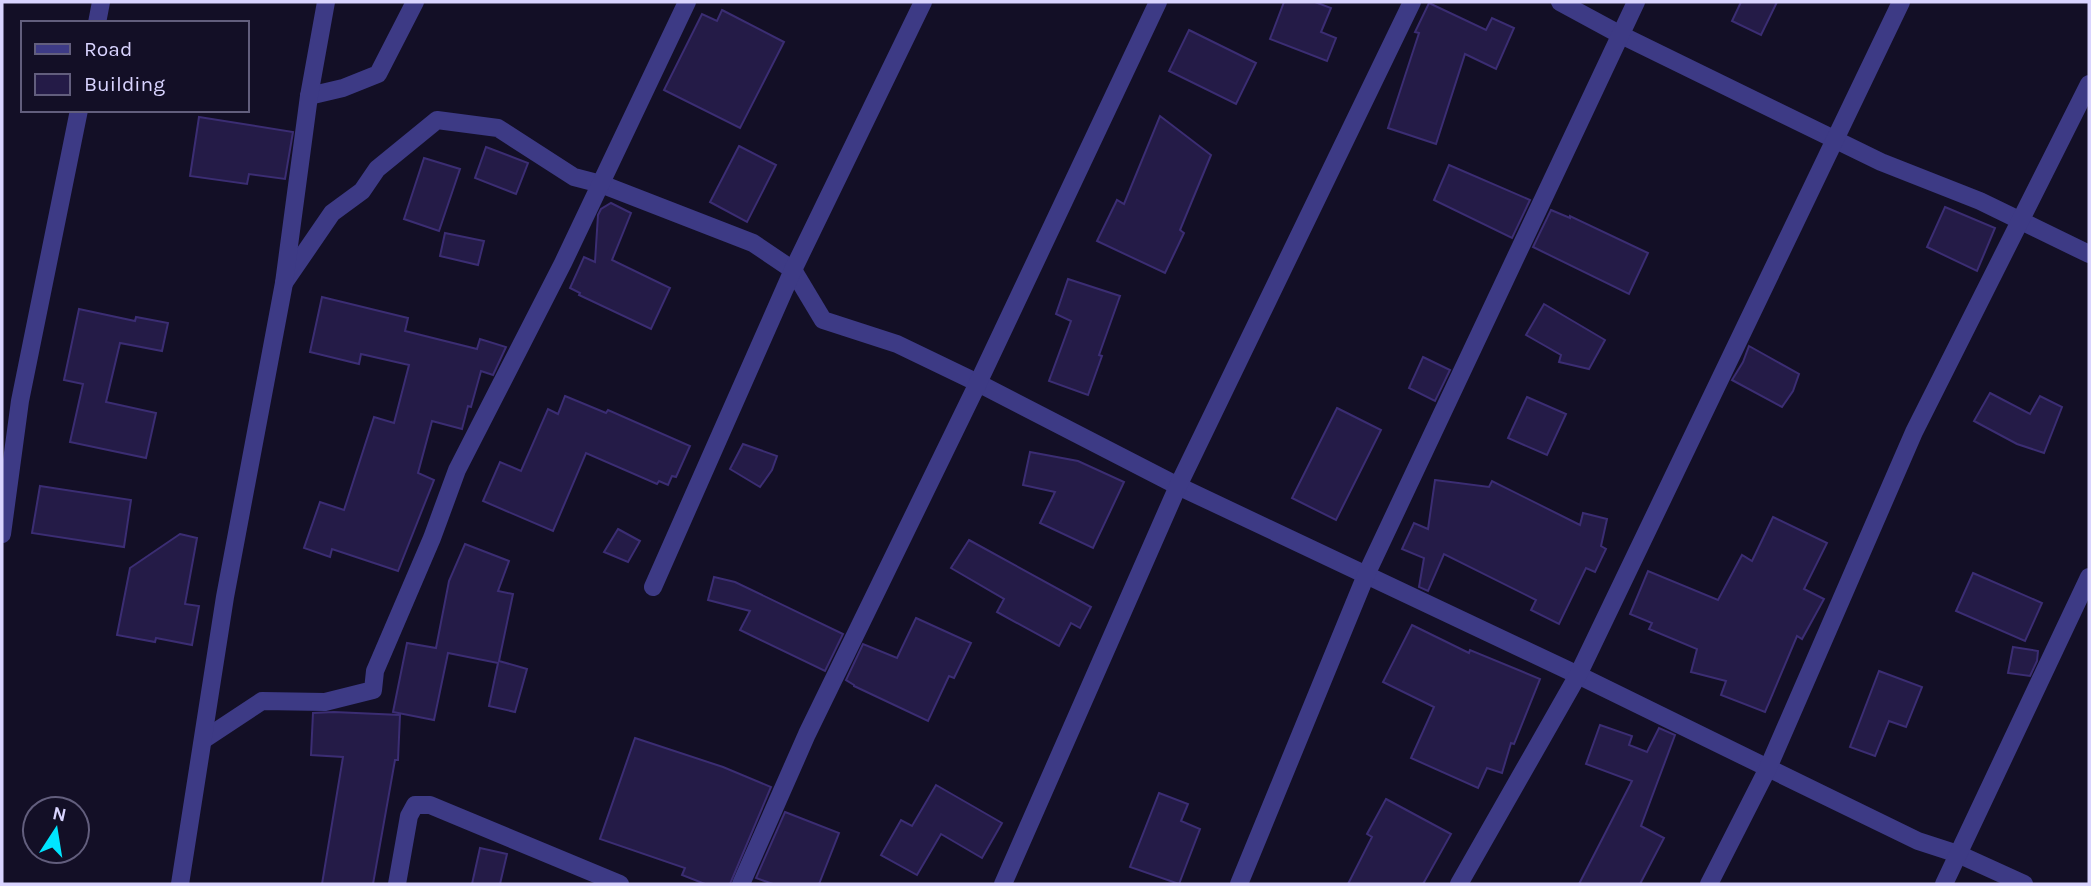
<svg xmlns="http://www.w3.org/2000/svg" width="2091" height="886" font-family="Karla,sans-serif">
	<rect width="100%" height="100%" fill="#130f26"/>
	<g fill="#241b47" stroke="#3b2d73" stroke-width="2">
		<polygon points="1284,2 1315,2 1331,8 1321,32 1336,38 1327,61 1270,39"/>
		<polygon points="1741,2 1777,2 1761,35 1732,21"/>
		<polygon points="1429,3 1486,30 1492,18 1514,28 1496,69 1465,54 1436,144 1388,128 1419,33 1415,32"/>
		<polygon points="722,10 784,42 740,128 664,90 702,14 717,21"/>
		<polygon points="1189,30 1256,63 1236,104 1169,71"/>
		<polygon points="1160,116 1211,155 1180,230 1184,233 1165,273 1097,241 1117,200 1124,204"/>
		<polygon points="199,117 293,132 285,179 249,174 247,184 190,176"/>
		<polygon points="739,146 776,165 747,222 710,202"/>
		<polygon points="486,147 528,163 516,194 475,178"/>
		<polygon points="424,158 460,169 439,231 404,219"/>
		<polygon points="1449,165 1530,200 1512,238 1434,200"/>
		<polygon points="611,203 631,213 612,260 670,288 651,329 579,295 580,293 570,288 584,257 595,262 598,215 601,209"/>
		<polygon points="1945,207 1995,228 1977,271 1927,247"/>
		<polygon points="1551,210 1570,218 1570,216 1648,253 1629,294 1533,247"/>
		<polygon points="445,233 484,241 478,265 440,256"/>
		<polygon points="1068,279 1120,296 1099,355 1102,356 1088,395 1049,381 1071,321 1056,314"/>
		<polygon points="322,297 408,318 405,331 477,349 480,339 506,347 493,375 481,371 471,407 468,406 462,429 432,421 418,473 434,480 398,571 332,549 330,557 304,548 320,502 344,510 374,417 394,423 409,365 361,354 359,364 310,352"/>
		<polygon points="1544,304 1605,340 1589,369 1559,362 1561,355 1526,335"/>
		<polygon points="79,309 135,321 136,317 168,323 162,351 120,343 106,402 156,413 146,458 70,442 83,384 64,380"/>
		<polygon points="1749,346 1799,374 1793,391 1782,407 1732,380 1743,362"/>
		<polygon points="1423,357 1450,370 1435,401 1409,388"/>
		<polygon points="1990,393 2030,414 2040,396 2062,407 2044,453 2017,444 1974,421"/>
		<polygon points="565,396 606,413 608,410 690,446 676,477 672,476 668,485 659,481 657,484 586,453 553,531 483,501 500,462 521,471 548,409 558,414"/>
		<polygon points="1527,397 1566,414 1547,455 1508,438"/>
		<polygon points="1337,408 1381,430 1336,520 1292,498"/>
		<polygon points="743,444 777,456 772,470 760,487 730,469"/>
		<polygon points="1030,452 1078,461 1124,482 1093,548 1040,523 1055,492 1023,485"/>
		<polygon points="1435,480 1489,487 1492,481 1580,525 1583,513 1607,519 1601,546 1606,549 1595,572 1586,568 1559,624 1531,610 1536,600 1444,554 1428,591 1419,587 1424,558 1402,549 1414,523 1428,529"/>
		<polygon points="40,486 131,500 124,547 32,533"/>
		<polygon points="1773,517 1827,543 1804,589 1824,599 1802,639 1797,636 1765,712 1721,695 1726,681 1691,672 1697,649 1649,629 1652,623 1630,614 1648,571 1718,600 1742,555 1752,561"/>
		<polygon points="618,529 640,541 628,562 604,552"/>
		<polygon points="180,534 197,538 185,604 199,606 192,645 156,638 155,642 117,635 130,568"/>
		<polygon points="969,540 1091,607 1080,628 1071,623 1059,646 997,612 1004,599 951,568"/>
		<polygon points="465,544 509,561 498,591 513,594 499,661 527,669 515,712 489,706 498,663 448,653 434,720 393,712 407,643 436,648 449,581"/>
		<polygon points="1973,573 2042,603 2025,641 1956,611"/>
		<polygon points="714,577 735,582 843,634 825,671 740,630 750,611 708,600"/>
		<polygon points="916,618 971,643 954,678 949,676 928,721 854,686 854,685 846,680 863,644 897,658"/>
		<polygon points="1412,625 1469,653 1470,650 1540,679 1514,744 1511,743 1502,773 1487,768 1478,788 1411,758 1434,707 1383,682"/>
		<polygon points="2013,647 2038,651 2037,661 2030,676 2008,673"/>
		<polygon points="1879,671 1922,687 1906,727 1889,721 1875,756 1850,747"/>
		<polygon points="334,712 400,715 398,760 395,760 373,884 322,884 343,757 311,755 313,713"/>
		<polygon points="1600,725 1632,736 1629,745 1647,752 1659,728 1675,735 1641,826 1664,838 1640,884 1579,884 1632,781 1586,764"/>
		<polygon points="635,738 723,767 771,787 730,884 705,884 682,875 685,868 600,839"/>
		<polygon points="936,785 1002,823 982,858 941,834 917,875 881,855 901,820 912,826"/>
		<polygon points="1159,793 1188,804 1181,821 1200,829 1179,884 1130,867"/>
		<polygon points="1386,799 1451,834 1423,884 1348,884 1372,837 1367,834"/>
		<polygon points="785,812 839,833 819,884 773,884 756,878"/>
		<polygon points="480,848 507,854 500,884 472,884"/>
	</g>
	<g fill="none" stroke-linecap="round" stroke-linejoin="round">
		<g stroke="#3d3a85" stroke-width="18">
			<polyline points="1560,2 1619,34 1881,162 1980,201 2089,254"/>
			<polyline points="97,23 101,2"/>
			<polyline points="309,96 343,88 378,74 415,2"/>
			<polyline points="284,283 332,213 362,191 377,169 437,120 498,128 574,177 601,184 753,243 793,270 823,320 897,344 978,383 1178,486 1578,675 1768,768 1918,841 1958,854 2024,884"/>
			<polyline points="2,534 20,401 79,110"/>
			<polyline points="653,587 793,270 923,2"/>
			<polyline points="203,740 262,701 325,702 373,690 375,671 432,538 457,470 563,263 687,2"/>
			<polyline points="180,884 225,597 284,283 309,96 326,2"/>
			<polyline points="397,884 409,816 415,805 430,805 620,884"/>
			<polyline points="741,884 807,734 978,383 1158,2"/>
			<polyline points="1003,884 1178,486 1412,2"/>
			<polyline points="1239,884 1366,575 1636,2"/>
			<polyline points="1459,884 1578,675 1901,2"/>
			<polyline points="1709,884 1768,768 1914,432 2089,84"/>
			<polyline points="1944,884 2089,577"/>
		</g>
	</g>
	<rect width="2091" height="886" fill="none" stroke="#d9d4ff" stroke-width="7"/>
	<rect x="21" y="21" width="228" height="91" fill="#130f26" stroke="#625e7d" stroke-width="2"/>
	<rect x="35" y="44" width="35" height="10" fill="#3d3a85" stroke="#625e7d" stroke-width="2"/>
	<text x="84" y="56" font-size="21" fill="#d9d4ff">Road</text>
	<rect x="35" y="74" width="35" height="21" fill="#241b47" stroke="#625e7d" stroke-width="2"/>
	<text x="84" y="91" font-size="21" fill="#d9d4ff">Building</text>
	<g transform="translate(56 830) rotate(12)"><circle r="33" fill="#130f26" stroke="#625e7d" stroke-width="2"/>
	<path d="M0-5L12 26L0 18L-12 26Z" fill="#00e5ff"/>
	<text y="-10" font-size="19" font-weight="bold" text-anchor="middle" fill="#d9d4ff">N</text>
	</g>
</svg>
